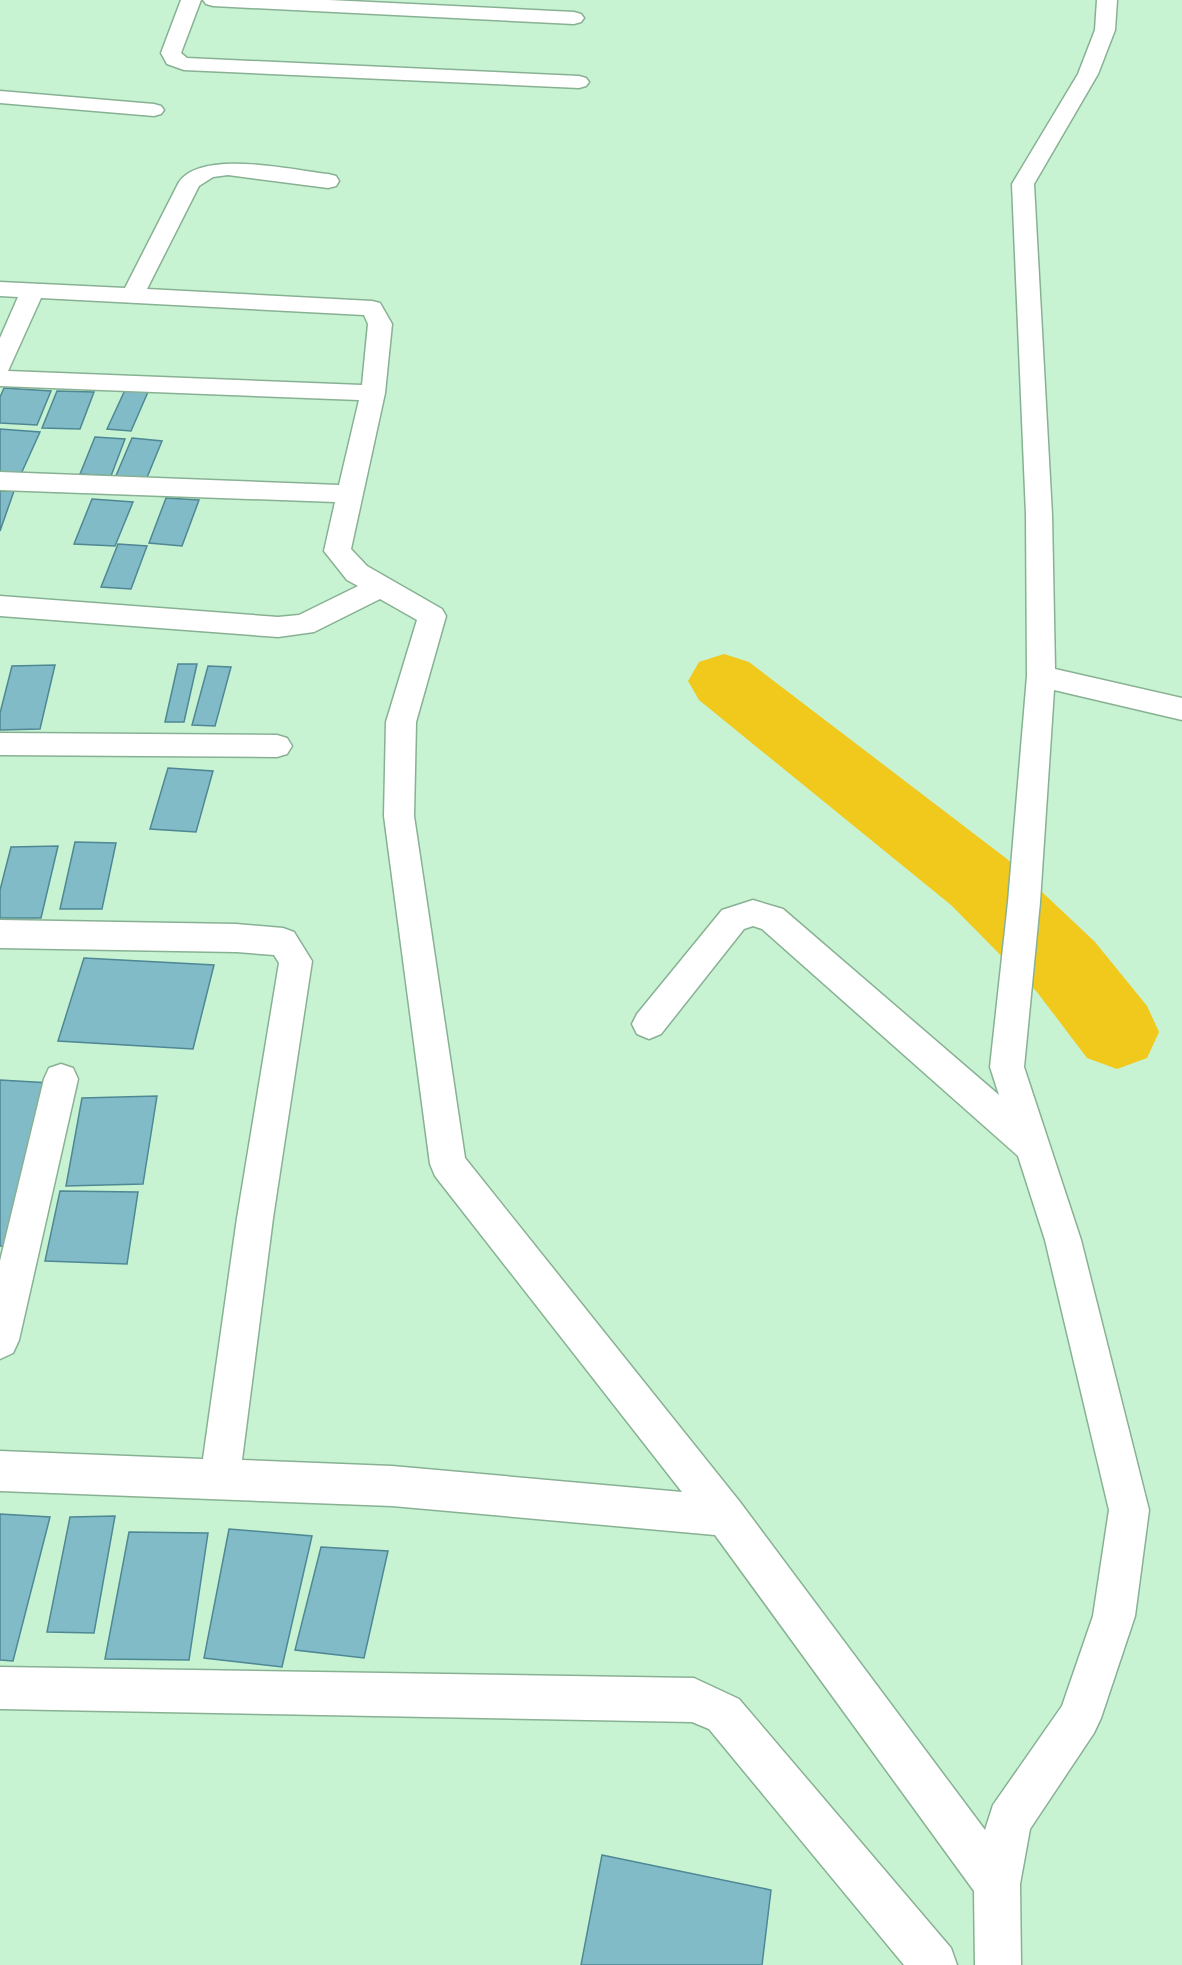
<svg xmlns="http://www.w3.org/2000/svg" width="1182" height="1965" font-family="'Asap Condensed',sans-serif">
	<rect width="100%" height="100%" fill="#c7f3d2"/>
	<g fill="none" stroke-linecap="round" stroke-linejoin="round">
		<polygon fill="#f1c81c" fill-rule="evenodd" points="724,654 749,662 1007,859 1095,942 1147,1006 1159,1032 1147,1058 1117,1069 1087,1058 1037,992 951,905 699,700 688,681 699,662"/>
	</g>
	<g fill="#81bbc8" stroke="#4f8894" stroke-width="1.5">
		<polygon points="4,388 51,391 37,425 0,423 0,397"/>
		<polygon points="125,390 148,392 131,431 107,429"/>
		<polygon points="57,391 94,392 80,429 42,428"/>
		<polygon points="0,429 40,432 21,474 0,472"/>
		<polygon points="95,437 125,439 111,476 80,474"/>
		<polygon points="132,438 162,441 146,480 115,478"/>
		<polygon points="0,491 14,491 0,531"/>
		<polygon points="166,498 199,500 182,546 149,543"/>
		<polygon points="92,499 133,502 115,546 74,544"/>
		<polygon points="118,544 147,546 131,589 101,587"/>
		<polygon points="178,664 197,664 184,722 165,722"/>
		<polygon points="55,665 40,729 0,730 0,713 12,666"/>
		<polygon points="208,666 231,667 215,726 192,725"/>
		<polygon points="168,768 213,771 196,832 150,829"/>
		<polygon points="75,842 116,843 102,909 60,909"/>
		<polygon points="58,846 41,918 0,918 0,890 11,847"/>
		<polygon points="84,958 214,965 193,1049 58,1041"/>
		<polygon points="0,1080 51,1083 13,1247 0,1246"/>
		<polygon points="157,1096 143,1184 66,1186 82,1098"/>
		<polygon points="60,1191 138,1192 127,1264 45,1261"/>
		<polygon points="0,1514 50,1517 13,1661 0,1660"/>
		<polygon points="115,1516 94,1633 47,1632 70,1517"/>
		<polygon points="229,1529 312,1536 282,1667 204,1658"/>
		<polygon points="129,1532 208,1533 189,1660 105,1659"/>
		<polygon points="321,1547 388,1551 364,1658 295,1650"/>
		<polygon points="602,1855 771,1890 762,1965 581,1965"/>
	</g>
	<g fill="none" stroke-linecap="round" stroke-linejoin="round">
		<defs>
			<g id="minor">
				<polygon points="181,0 201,0 181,53 187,58 579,76 586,78 589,82 586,86 579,88 184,70 167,64 161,53"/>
				<polygon points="203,0 329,0 574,12 581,14 584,18 581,22 574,24 213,6 206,4"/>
				<path d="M1097,0H1117L1115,30L1098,74L1034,184L1052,515L1055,669L1182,698V720L1054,690L1040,902L1024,1067L1081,1240L1149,1510L1135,1616L1101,1718L1094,1733L1030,1829L1020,1884L1021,1965H975L974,1891L715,1535L392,1506L0,1491V1451L203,1459L237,1218L279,963L274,955L236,952L0,948V920L236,924L283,928L294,932L312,961L273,1218L242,1460L392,1466L682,1492L435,1176L430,1164L384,816L386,722L417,620L380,599L314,632L278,637L0,616V596L278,617L299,615L358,586L347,580L324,551L335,502L0,490V472L339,485L359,400L0,386V338L18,297L0,296V282L125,288L179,182C202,149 292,170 328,174L336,176L339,181L336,186L328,188L228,175L213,177L199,186L147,289L372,301L380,303L392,324L385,393L351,549L367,566L442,609L446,616L416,722L414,816L465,1158L740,1502L985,1830L993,1805L1062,1706L1093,1616L1109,1510L1045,1240L1018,1156L762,929L753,926L744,929L661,1034L649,1039L637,1034L632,1024L637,1014L722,910L753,900L783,909L999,1095L990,1067L1008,902L1027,676L1026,515L1012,184L1078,74L1095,30ZM41,298L364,315L368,324L362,385L8,371Z"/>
				<polygon points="0,91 154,104 161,106 164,110 161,114 154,116 0,103"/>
				<polygon points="0,733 277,735 287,738 292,746 287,754 277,757 0,755"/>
				<polygon points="61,1064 73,1068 78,1079 19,1340 13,1353 0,1359 0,1261 44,1079 49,1068"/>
				<polygon points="0,1667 694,1678 739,1699 951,1948 957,1965 904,1965 709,1729 692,1722 0,1709"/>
			</g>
		</defs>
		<use href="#minor" stroke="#88b193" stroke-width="3"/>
		<use href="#minor" fill="#fff" fill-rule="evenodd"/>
	</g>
</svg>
